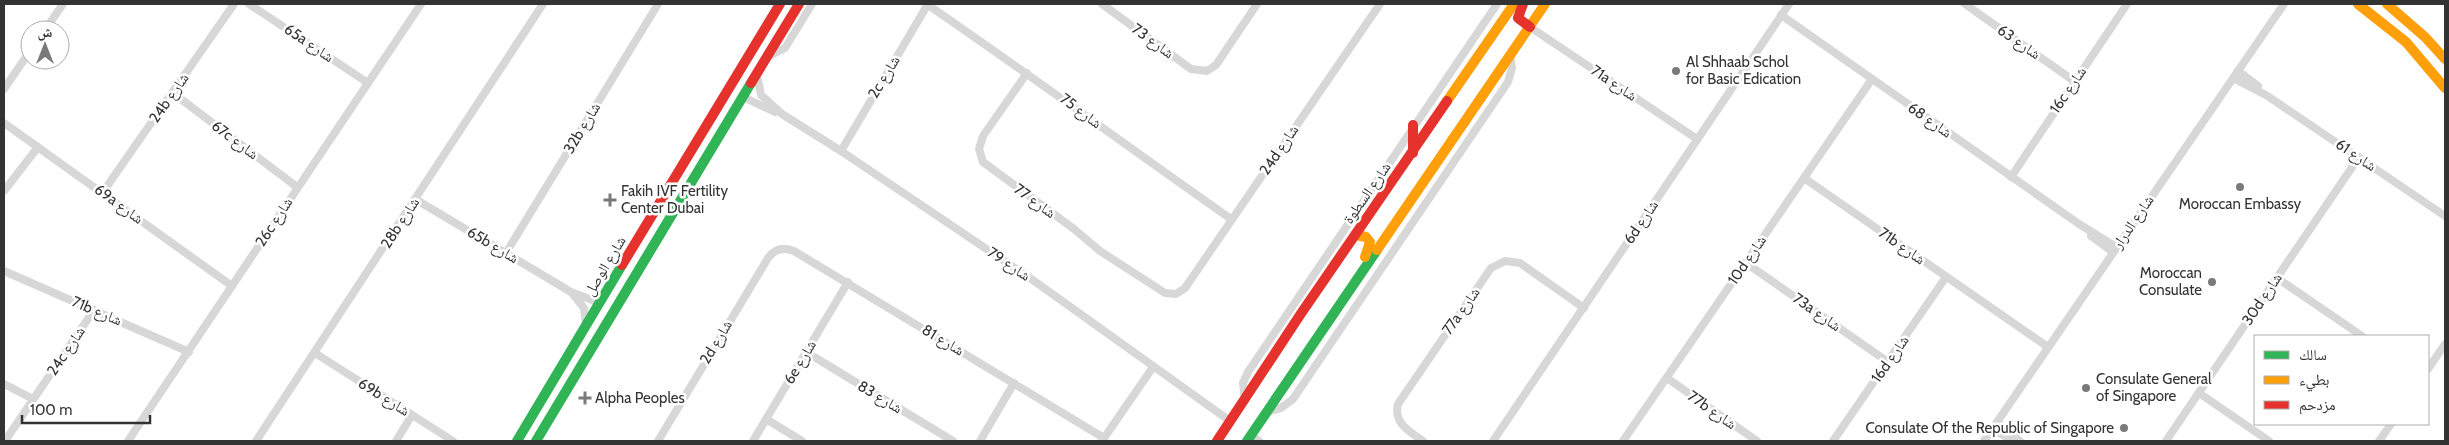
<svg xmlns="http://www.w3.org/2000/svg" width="2449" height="445" font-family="Cabin,'Noto Naskh Arabic',sans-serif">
	<rect width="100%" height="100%" fill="#fff"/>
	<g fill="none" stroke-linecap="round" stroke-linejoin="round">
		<g stroke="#d7d7d7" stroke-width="8">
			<polyline points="249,4 368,83"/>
			<polyline points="1102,4 1191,69 1207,71 1216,65 1257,4"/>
			<polyline points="1965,4 2074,81"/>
			<path d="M928,5C1030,75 1130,148 1231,219"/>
			<polyline points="1781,15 2079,224 2116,247"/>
			<polyline points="1530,27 1697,139"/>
			<polyline points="45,30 63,4"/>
			<polyline points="767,57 785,48 812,4"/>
			<polyline points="2238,71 2258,86"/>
			<polyline points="1027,73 983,136 979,149 983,162 1074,229 1100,251 1165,293 1176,294 1185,288 1380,4"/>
			<polyline points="757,75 761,95 782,114 841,151 1037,283 1230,421"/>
			<polyline points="2233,78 2266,95 2445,216"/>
			<polyline points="4,89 30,51"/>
			<polyline points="173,93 297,187"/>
			<polyline points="743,97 775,112"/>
			<polyline points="4,123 232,286"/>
			<polyline points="841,151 928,4"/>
			<polyline points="2011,177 2127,4"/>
			<polyline points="1804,178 2048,347"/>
			<polyline points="4,191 38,147"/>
			<polyline points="103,192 234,4"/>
			<polyline points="415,199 571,292 600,303"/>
			<polyline points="2091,236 2113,252"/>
			<polyline points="506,253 658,4"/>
			<polyline points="1746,263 1888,362"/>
			<polyline points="4,271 189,352"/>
			<polyline points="2277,278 2362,336"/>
			<polyline points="572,293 584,308 586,325"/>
			<polyline points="806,352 953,441"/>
			<polyline points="315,353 453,441"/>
			<polyline points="2428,369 2445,344"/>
			<polyline points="1667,378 1757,441"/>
			<polyline points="4,384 33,399"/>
			<polyline points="2199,393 2269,441"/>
			<polyline points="1245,400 1243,383 1248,372 1497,4"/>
			<polyline points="1267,412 1281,408 1293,399 1508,82 1512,68 1510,56"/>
			<polyline points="766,419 802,441"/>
			<polyline points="1997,422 2020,441"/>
			<polyline points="1993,429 2013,441"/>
			<polyline points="1251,436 1259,441"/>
			<polyline points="5,441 94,310"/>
			<polyline points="128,441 421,4"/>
			<polyline points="256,441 543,4"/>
			<polyline points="396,441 412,415"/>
			<path d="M658,441L768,258C775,248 784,247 794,251L1104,438"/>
			<polyline points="753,441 848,282"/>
			<polyline points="980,441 1014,383"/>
			<polyline points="1102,441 1153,367"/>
			<path d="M1423,441C1410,432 1393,423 1398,404L1491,268L1505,261L1520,263L1584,308"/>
			<polyline points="1493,441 1789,4"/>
			<polyline points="1623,441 1872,79"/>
			<polyline points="1833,441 1946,277"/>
			<polyline points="1984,441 2284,4"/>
			<polyline points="2166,441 2359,157"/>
			<polyline points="2379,441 2391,424"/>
		</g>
		<g stroke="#30b455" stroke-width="10">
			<polyline points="517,441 622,265"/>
			<polyline points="536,441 751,83"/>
			<polyline points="1247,441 1377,250"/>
		</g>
		<g stroke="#ff9f0a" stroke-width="10">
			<polyline points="2358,4 2406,42 2445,88"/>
			<polyline points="2387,4 2425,37 2445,59"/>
			<polyline points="1447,101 1514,4"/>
			<polyline points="1356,235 1366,237 1370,242 1365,257"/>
			<polyline points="1377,250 1545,4"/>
		</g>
		<g stroke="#e5322d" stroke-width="10">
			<polyline points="1523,4 1518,18 1530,27"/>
			<polyline points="751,83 799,4"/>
			<polyline points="1413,125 1413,153"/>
			<polyline points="622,265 780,4"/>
			<polyline points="1217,441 1300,315 1447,101"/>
		</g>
	</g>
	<g fill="#7a7a7a" stroke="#fff" stroke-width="2">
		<circle cx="1676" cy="71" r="5"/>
		<circle cx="2240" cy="187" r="5"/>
		<path d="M607.5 192.5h5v5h5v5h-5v5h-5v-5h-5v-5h5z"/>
		<circle cx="2212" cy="282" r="5"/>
		<circle cx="2086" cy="388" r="5"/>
		<path d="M582.5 390.5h5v5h5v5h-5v5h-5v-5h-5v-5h5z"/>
		<circle cx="2124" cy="428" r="5"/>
	</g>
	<g text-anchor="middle" stroke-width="5" stroke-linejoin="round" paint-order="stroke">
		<g font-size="15" fill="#333" stroke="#fff">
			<text transform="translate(1153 41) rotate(36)" y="5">شارع 73</text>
			<text transform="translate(2019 42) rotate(35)" y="5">شارع 63</text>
			<text transform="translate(309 43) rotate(34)" y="5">65a شارع</text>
			<text transform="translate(884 77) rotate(-59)" y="5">2c شارع</text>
			<text transform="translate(1614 83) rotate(34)" y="5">71a شارع</text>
			<text transform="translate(2068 90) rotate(-56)" y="5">16c شارع</text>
			<text transform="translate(169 98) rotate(-55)" y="5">24b شارع</text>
			<text transform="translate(1081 111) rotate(37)" y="5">شارع 75</text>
			<text transform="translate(1930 120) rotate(35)" y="5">شارع 68</text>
			<text transform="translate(582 128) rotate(-59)" y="5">32b شارع</text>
			<text transform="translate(235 140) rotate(37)" y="5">67c شارع</text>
			<text transform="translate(1279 150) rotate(-56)" y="5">24d شارع</text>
			<text transform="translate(2356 155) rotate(34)" y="5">شارع 61</text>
			<text transform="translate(1367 193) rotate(-55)" y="5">شارع السطوة</text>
			<text transform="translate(1035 201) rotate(36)" y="5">شارع 77</text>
			<text transform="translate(119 204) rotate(36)" y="5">69a شارع</text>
			<text transform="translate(274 222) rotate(-57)" y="5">26c شارع</text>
			<text transform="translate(1641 222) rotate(-56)" y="5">6d شارع</text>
			<text transform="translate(2133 222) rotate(-56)" y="5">شارع الدرار</text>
			<text transform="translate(400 223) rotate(-57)" y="5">28b شارع</text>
			<text transform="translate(493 245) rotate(31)" y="5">65b شارع</text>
			<text transform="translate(1902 246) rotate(35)" y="5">71b شارع</text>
			<text transform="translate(1747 260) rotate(-56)" y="5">10d شارع</text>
			<text transform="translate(1009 264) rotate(34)" y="5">شارع 79</text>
			<text transform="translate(605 266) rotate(-59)" y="5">شارع الوصل</text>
			<text transform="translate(2262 299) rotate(-56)" y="5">30d شارع</text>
			<text transform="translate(97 311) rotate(23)" y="5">71b شارع</text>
			<text transform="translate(1461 311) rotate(-55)" y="5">77a شارع</text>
			<text transform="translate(1817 312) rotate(35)" y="5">73a شارع</text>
			<text transform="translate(943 340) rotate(31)" y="5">شارع 81</text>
			<text transform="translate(716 342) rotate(-59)" y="5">2d شارع</text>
			<text transform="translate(66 351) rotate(-56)" y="5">24c شارع</text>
			<text transform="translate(1890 359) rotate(-55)" y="5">16d شارع</text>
			<text transform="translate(800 362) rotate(-59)" y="5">6e شارع</text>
			<text transform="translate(384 397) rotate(32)" y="5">69b شارع</text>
			<text transform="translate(880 397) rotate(31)" y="5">شارع 83</text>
			<text transform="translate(1712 410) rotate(35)" y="5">77b شارع</text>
		</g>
		<g font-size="15" fill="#333" stroke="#fff" text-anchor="start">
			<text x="1686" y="67">Al Shhaab Schol<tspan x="1686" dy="17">for Basic Edication</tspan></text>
			<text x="621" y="196">Fakih IVF Fertility<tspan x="621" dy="17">Center Dubai</tspan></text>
			<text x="2240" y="209" text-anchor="middle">Moroccan Embassy</text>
			<text x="2202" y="278" text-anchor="end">Moroccan<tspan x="2202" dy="17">Consulate</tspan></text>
			<text x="2096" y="384">Consulate General<tspan x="2096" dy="17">of Singapore</tspan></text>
			<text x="595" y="403">Alpha Peoples</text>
			<text x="2114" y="433" text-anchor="end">Consulate Of the Republic of Singapore</text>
		</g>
	</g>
	<rect width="2449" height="445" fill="none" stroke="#333333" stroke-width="10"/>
	<rect x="2254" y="335" width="175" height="90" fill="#ffffff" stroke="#adadad"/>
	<rect x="2264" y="351" width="25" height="8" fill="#30b455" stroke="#adadad"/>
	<text x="2299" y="360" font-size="15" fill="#333333">سالك</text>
	<rect x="2264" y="376" width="25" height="8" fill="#ff9f0a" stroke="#adadad"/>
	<text x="2299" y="385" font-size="15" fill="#333333">بطيء</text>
	<rect x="2264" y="401" width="25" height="8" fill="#e5322d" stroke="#adadad"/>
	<text x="2299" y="410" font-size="15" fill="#333333">مزدحم</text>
	<g transform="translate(45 45)"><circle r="24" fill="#ffffff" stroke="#adadad"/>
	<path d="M0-4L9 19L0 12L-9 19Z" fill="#7a7a7a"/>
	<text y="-8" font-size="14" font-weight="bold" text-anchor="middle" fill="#333333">ش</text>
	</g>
	<path d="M22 415v8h128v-8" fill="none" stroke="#333333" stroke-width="2.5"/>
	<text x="30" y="415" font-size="15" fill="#333333" stroke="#ffffff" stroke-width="4" paint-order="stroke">100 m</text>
</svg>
